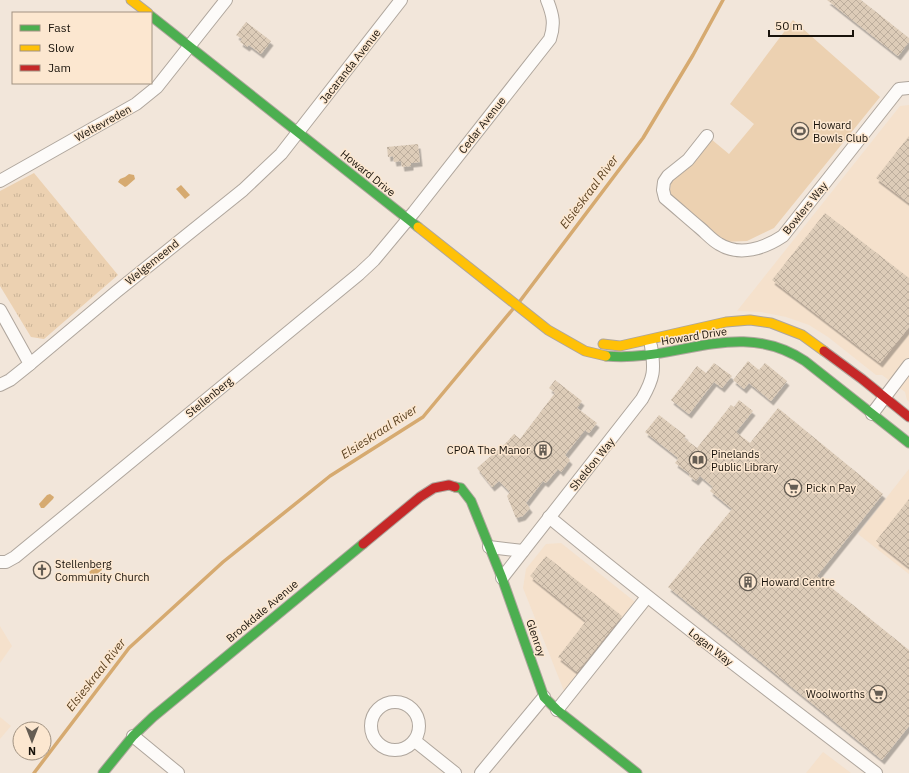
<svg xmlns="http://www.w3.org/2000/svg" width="909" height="773" font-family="'IBM Plex Sans',sans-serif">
	<defs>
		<pattern id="grass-tufts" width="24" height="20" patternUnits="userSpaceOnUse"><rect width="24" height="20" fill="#ecd1b1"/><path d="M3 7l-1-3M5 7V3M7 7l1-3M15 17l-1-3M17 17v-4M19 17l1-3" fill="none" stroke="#cab397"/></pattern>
		<pattern id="building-cross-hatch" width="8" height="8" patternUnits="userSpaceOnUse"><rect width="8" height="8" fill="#ddccb8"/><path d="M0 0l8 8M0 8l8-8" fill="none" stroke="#bdae9d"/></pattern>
		<filter id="shadow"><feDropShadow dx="2.5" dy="4.5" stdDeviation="0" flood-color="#0004"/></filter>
	</defs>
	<rect width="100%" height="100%" fill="#f2e6da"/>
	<g fill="#f5e1cc">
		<polygon points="909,105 909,402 907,400 905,392 882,375 876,375 828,337 809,325 786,317 761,312 737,311 900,106"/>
		<polygon points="909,469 909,574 858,534"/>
		<polygon points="561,543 639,605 566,696 523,588 526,569 546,544"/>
		<polygon points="0,626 12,646 0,663"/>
		<polygon points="0,717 11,726 0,739"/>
		<polygon points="823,752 851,773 806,773"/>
	</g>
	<polygon fill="url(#grass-tufts)" points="34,173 118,275 44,339 31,337 0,286 0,191"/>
	<polygon fill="#ecd1b1" points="793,20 880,97 774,228 747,241 723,242 669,198 671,182 711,139 729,154 754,124 730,104"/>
	<g fill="#d6aa70">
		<polygon points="129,174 134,175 135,179 127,186 125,187 118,182 120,179 125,177"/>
		<polygon points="181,185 190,195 185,199 176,189"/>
		<polygon points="50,494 54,497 53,499 44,508 41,508 39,504 47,495"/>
		<polygon points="98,564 102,565 102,570 93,577 89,572"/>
	</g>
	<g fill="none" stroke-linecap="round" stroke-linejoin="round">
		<g stroke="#d6aa70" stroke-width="3.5">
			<polyline points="520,301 643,138 693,55 723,0"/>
			<polyline points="34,773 129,648 223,562 330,476 423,417 513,309"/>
		</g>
	</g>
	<g fill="url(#building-cross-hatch)" filter="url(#shadow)">
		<polygon points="827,0 861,0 909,38 909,42 898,56"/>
		<polygon points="246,22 271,41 261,54 249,45 247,47 240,42 242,39 236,35"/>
		<polygon points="909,136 909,203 876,178"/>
		<polygon points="418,144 420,162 411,163 411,166 402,167 401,161 394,162 393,156 388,157 387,147"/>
		<polygon points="825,213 909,278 909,327 880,363 772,280"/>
		<polygon points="748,361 759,370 765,363 787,381 771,401 749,383 744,389 733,380"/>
		<polygon points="714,363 732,376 722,388 714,382 689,414 671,400 697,366 706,373"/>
		<polygon points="555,380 582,401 577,408 597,423 589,433 585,430 565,455 570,460 561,472 558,469 546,483 543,481 526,503 530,508 523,516 516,518 507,496 510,492 499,481 492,487 477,468 507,442 514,434 520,439 555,393 549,388"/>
		<polygon points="739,400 753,411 736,432 750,443 778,408 883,494 817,576 909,650 909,726 882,760 668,587 732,509 710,491 713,487 700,476 696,481 689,476 690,474 675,463 678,459 677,457 645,432 659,415 686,436 684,438 697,448 731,405 734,407"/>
		<polygon points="909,499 909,567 876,541"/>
		<polygon points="546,556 622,616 577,672 558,657 586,621 530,576"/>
	</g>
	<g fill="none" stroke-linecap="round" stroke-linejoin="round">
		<defs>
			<g id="street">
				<path d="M707,136L688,160L668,176L664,182L663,190L665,198C677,208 688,218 700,228C706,233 712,240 719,244C740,257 765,248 783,236L899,89L909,88"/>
				<polyline points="0,181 136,104 157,87 226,0"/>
				<polyline points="0,310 30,364"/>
				<polyline points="0,385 10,380 30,364 116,292 243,190 281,154 401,0"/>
				<polyline points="872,414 909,365"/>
				<path d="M549,517C656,605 766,689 876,773"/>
				<polyline points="489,547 523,551"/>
				<path d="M0,562H6L15,557L359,274L374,260L414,212L550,39C555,24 553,15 547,0"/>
				<path d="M502,578L642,399C654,378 655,370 651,346"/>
				<circle cx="395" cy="726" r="24"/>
				<polyline points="557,710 647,597"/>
				<polyline points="133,736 178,773"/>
				<polyline points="415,741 455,773"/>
				<polyline points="481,773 544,697"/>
			</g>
			<g id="fast">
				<polyline points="151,16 418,227"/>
				<path d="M606,356C676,363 739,317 805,361L909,443"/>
				<polyline points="455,487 461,488 471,501 502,578 544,697 557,710 637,773"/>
				<polyline points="103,773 133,736 153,717 363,544"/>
			</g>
			<g id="slow">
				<polyline points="131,0 148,13"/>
				<polyline points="418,227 548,330 585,351 606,356"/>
				<polyline points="603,344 620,346 726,322 750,320 771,323 802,335 824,351"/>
			</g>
			<g id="jam">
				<polyline points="824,351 862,379 909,417"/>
				<polyline points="363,544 420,497 434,488 449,485 455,487"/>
			</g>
		</defs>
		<use href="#street" stroke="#afa69d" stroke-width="14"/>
		<use href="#fast" stroke="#afa69d" stroke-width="11"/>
		<use href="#slow" stroke="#afa69d" stroke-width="11"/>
		<use href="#jam" stroke="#afa69d" stroke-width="11"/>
		<use href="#street" stroke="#fdfbf9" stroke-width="12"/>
		<use href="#fast" stroke="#4caf50" stroke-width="9"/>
		<use href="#slow" stroke="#ffc107" stroke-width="9"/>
		<use href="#jam" stroke="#c62828" stroke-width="9"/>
	</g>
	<defs>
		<symbol id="stadium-ring" viewBox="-11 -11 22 22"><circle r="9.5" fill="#fce7d0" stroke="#655d53" stroke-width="1.5"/><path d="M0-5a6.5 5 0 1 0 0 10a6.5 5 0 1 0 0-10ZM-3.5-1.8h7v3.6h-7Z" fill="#655d53"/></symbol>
		<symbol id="building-ring" viewBox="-11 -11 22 22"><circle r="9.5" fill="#fce7d0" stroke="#655d53" stroke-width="1.5"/><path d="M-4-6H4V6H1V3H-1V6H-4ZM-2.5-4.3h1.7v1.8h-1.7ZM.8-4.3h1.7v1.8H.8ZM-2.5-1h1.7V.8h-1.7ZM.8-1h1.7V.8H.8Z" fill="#655d53"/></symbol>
		<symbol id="library-ring" viewBox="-11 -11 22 22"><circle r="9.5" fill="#fce7d0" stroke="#655d53" stroke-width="1.5"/><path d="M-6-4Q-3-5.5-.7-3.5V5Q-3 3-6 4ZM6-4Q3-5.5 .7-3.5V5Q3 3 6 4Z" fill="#655d53"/></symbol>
		<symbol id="supermarket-ring" viewBox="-11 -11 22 22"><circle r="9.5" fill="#fce7d0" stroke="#655d53" stroke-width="1.5"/><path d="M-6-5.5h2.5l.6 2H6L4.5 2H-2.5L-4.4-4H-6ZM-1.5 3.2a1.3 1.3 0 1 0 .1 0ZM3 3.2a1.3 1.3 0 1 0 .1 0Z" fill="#655d53"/></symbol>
		<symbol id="church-ring" viewBox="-11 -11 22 22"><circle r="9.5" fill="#fce7d0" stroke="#655d53" stroke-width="1.5"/><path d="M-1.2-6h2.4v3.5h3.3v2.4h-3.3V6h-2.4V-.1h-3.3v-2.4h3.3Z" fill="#655d53"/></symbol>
	</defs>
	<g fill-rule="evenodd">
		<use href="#stadium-ring" x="790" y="121" width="20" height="20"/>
		<use href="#building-ring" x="533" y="440" width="20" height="20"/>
		<use href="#library-ring" x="688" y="450" width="20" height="20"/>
		<use href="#supermarket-ring" x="783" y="478" width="20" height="20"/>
		<use href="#church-ring" x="32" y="560" width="20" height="20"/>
		<use href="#building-ring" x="738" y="572" width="20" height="20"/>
		<use href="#supermarket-ring" x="868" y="684" width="20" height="20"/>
	</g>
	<g text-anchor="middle" stroke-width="3" stroke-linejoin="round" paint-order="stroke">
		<g font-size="11" fill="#19130b" stroke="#fce7d0">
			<text transform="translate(350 66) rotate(-52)" y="4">Jacaranda Avenue</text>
			<text transform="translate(103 123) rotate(-29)" y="4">Weltevreden</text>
			<text transform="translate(482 125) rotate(-52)" y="4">Cedar Avenue</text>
			<text transform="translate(368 173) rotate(39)" y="4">Howard Drive</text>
			<text transform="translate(805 208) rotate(-51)" y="4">Bowlers Way</text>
			<text transform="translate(152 262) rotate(-39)" y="4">Welgemeend</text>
			<text transform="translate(694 336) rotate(-9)" y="4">Howard Drive</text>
			<text transform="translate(209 397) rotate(-39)" y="4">Stellenberg</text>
			<text transform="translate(592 464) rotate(-51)" y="4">Sheldon Way</text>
			<text transform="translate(262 611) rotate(-40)" y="4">Brookdale Avenue</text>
			<text transform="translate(536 638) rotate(71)" y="4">Glenroy</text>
			<text transform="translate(711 647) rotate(38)" y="4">Logan Way</text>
		</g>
		<g font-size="11" fill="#19130b" stroke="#fce7d0" text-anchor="start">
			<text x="813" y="129">Howard<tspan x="813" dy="13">Bowls Club</tspan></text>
			<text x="530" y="454" text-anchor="end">CPOA The Manor</text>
			<text x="711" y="458">Pinelands<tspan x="711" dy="13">Public Library</tspan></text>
			<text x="806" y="492">Pick n Pay</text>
			<text x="55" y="568">Stellenberg<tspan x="55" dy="13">Community Church</tspan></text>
			<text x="761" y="586">Howard Centre</text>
			<text x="865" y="698" text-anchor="end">Woolworths</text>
		</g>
		<g font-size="12" font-style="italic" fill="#5a4121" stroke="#fce7d0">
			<text transform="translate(589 192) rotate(-53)" y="4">Elsieskraal River</text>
			<text transform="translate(379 432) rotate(-33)" y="4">Elsieskraal River</text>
			<text transform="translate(96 675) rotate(-52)" y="4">Elsieskraal River</text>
		</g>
	</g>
	<rect x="12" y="12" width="140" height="72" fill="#fce7d0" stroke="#a19281"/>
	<rect x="20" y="25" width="20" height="6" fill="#4caf50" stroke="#a19281"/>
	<text x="48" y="32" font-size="12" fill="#19130b">Fast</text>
	<rect x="20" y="45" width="20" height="6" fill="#ffc107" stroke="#a19281"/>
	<text x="48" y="52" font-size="12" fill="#19130b">Slow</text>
	<rect x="20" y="65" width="20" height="6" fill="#c62828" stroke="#a19281"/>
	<text x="48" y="72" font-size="12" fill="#19130b">Jam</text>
	<g transform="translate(32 741) rotate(180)"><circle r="19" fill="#fce7d0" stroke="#a19281"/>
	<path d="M0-3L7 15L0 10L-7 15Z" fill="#655d53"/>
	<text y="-6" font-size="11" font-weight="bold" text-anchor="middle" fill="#19130b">N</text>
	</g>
	<path d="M769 30v6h84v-6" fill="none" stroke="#19130b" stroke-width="2"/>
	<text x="775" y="30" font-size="12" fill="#19130b" stroke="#fce7d0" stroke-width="3" paint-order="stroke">50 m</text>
</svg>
